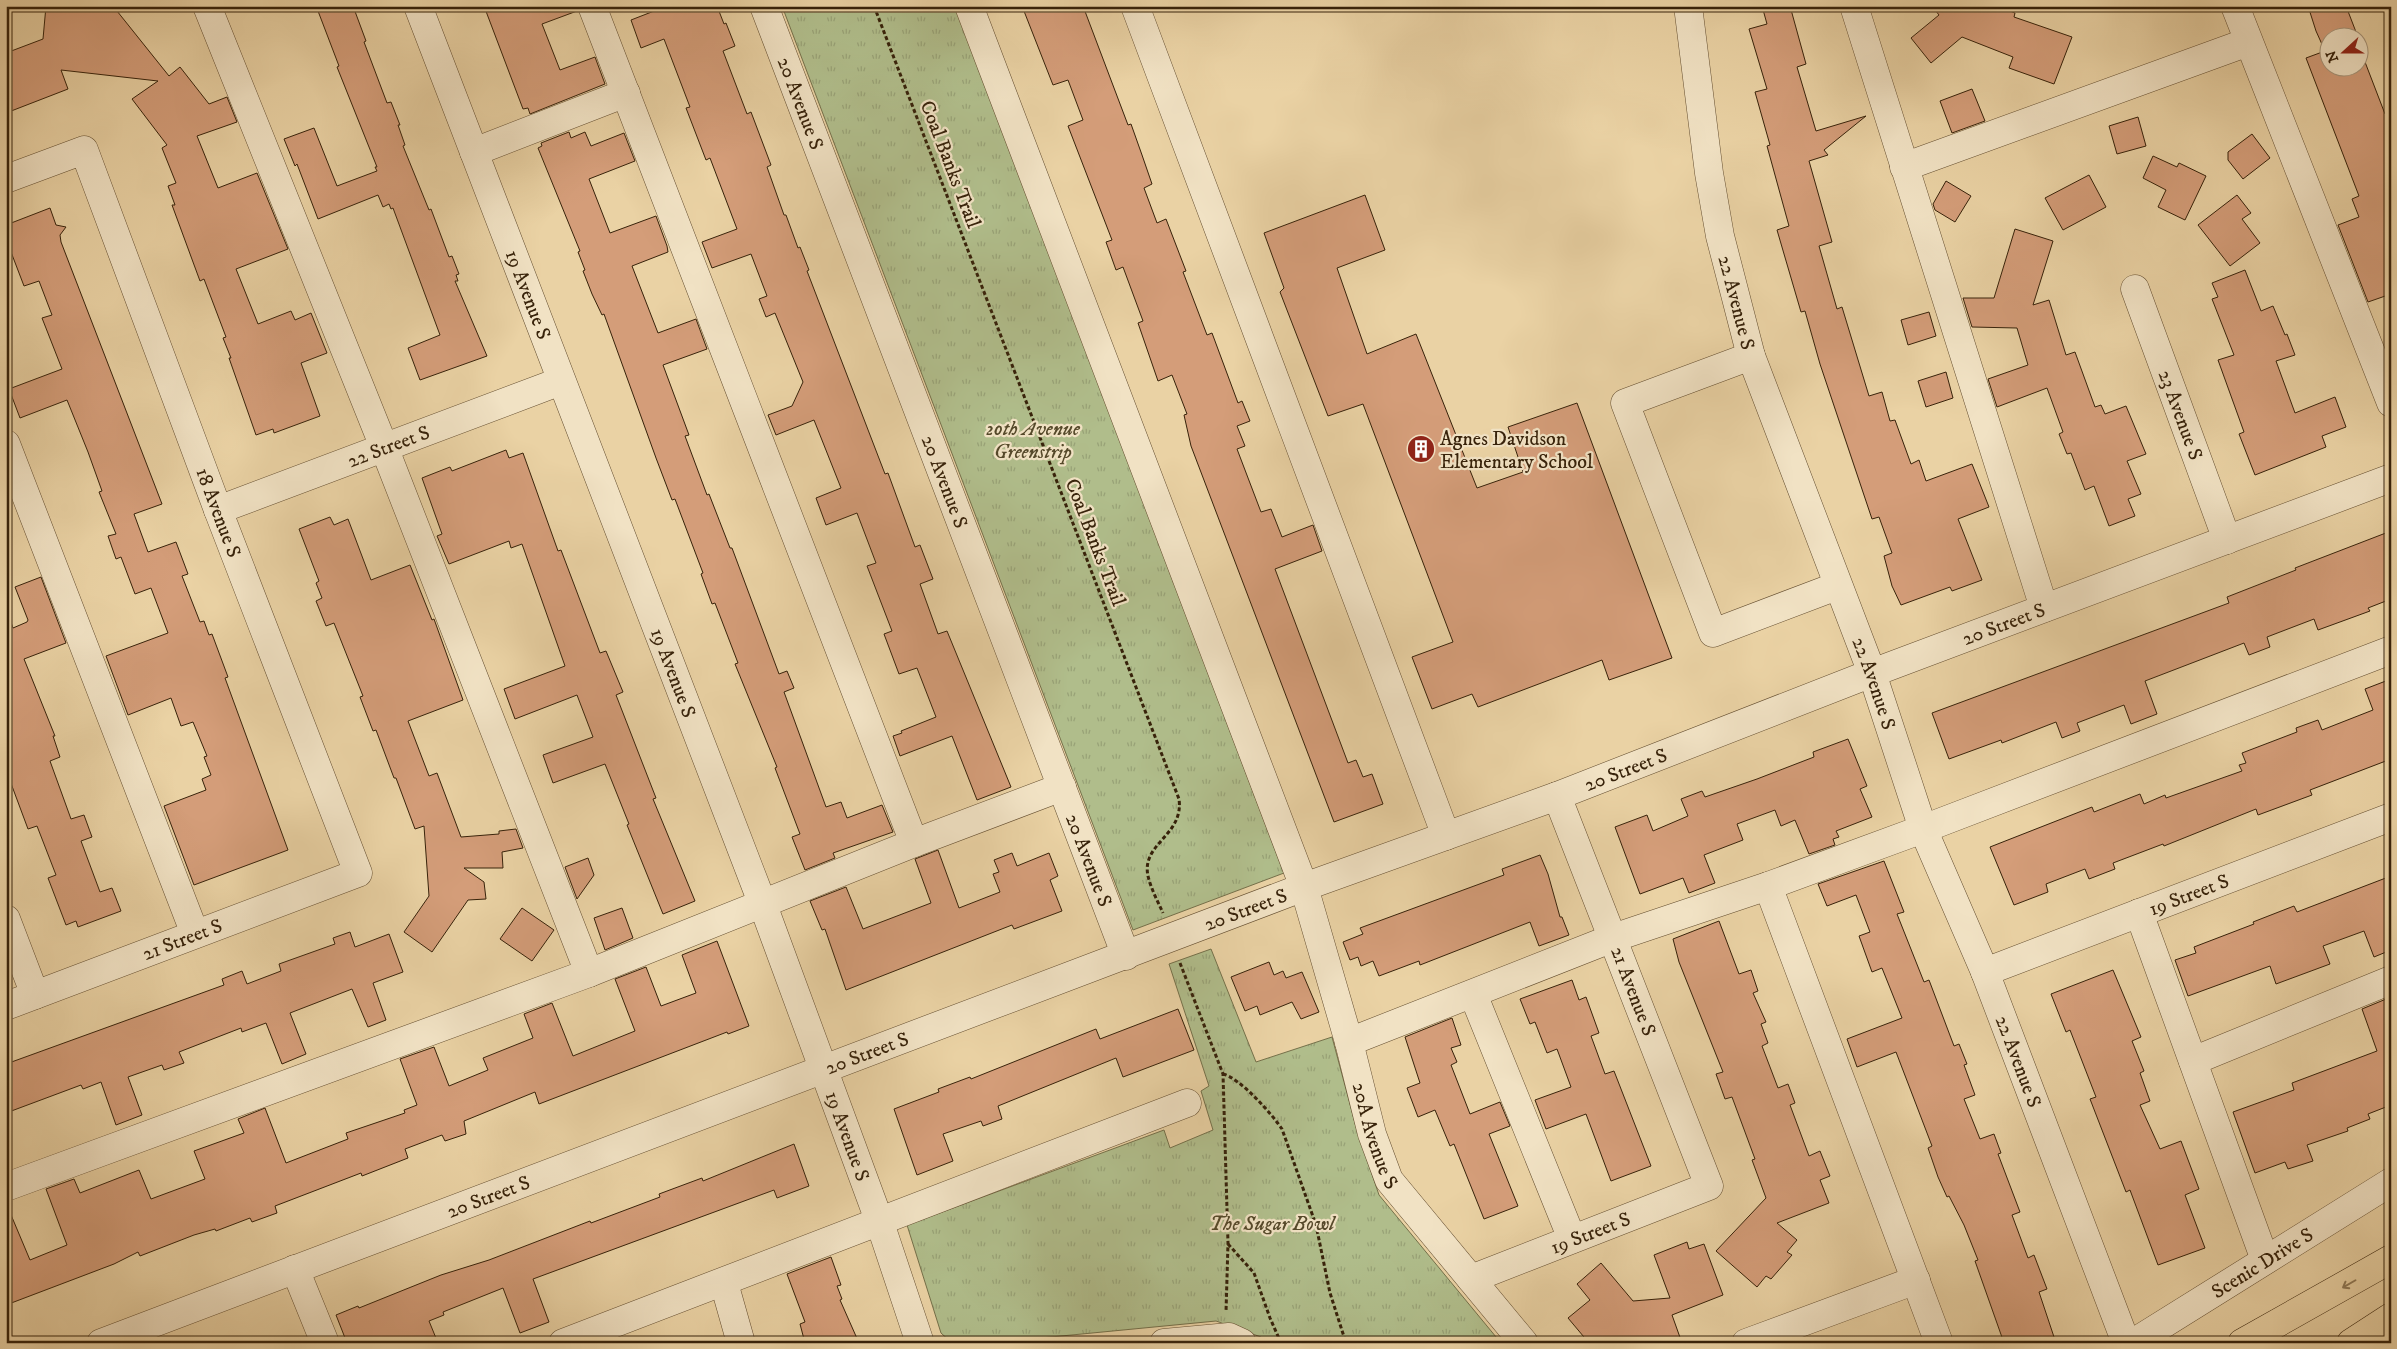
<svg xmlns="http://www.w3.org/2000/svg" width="2397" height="1349" font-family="'IM FELL DW Pica',serif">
	<defs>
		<pattern id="park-tufts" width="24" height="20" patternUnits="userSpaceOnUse" patternTransform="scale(1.25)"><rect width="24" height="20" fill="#b0bd8b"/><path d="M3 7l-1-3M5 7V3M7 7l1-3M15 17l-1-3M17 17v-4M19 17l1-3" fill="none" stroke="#98a277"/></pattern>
	</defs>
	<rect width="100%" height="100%" fill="#ead2a4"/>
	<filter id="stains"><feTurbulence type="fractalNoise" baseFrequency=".004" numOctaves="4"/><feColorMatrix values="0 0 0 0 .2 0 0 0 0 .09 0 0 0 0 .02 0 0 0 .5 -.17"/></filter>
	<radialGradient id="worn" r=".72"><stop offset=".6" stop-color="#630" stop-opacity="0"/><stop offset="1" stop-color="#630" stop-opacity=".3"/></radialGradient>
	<g fill="url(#park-tufts)" stroke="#74704a">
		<polygon points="782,6 955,6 1284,873 1133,930"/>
		<polygon points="1211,949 1256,1062 1332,1037 1356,1127 1379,1195 1501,1343 1265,1343 1261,1337 1216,1321 989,1343 952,1343 941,1333 907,1225 1164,1130 1170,1148 1213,1130 1201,1091 1209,1086 1169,964"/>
	</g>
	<g fill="#d49d79" stroke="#37220a">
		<polygon points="46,6 113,6 169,76 180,67 209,104 227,97 237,122 197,136 218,188 257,173 288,249 236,269 258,324 291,311 295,320 311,313 327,353 301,363 320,416 274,433 273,429 256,435 229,358 231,358 223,338 226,337 204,279 200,281 172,205 175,205 168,186 176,183 162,148 167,145 132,99 158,81 61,70 68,89 6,113 6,53 43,39"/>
		<polygon points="331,6 353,6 366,41 364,42 387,103 391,102 400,125 398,125 405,145 403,146 429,210 431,209 449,257 452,256 459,274 456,275 458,281 455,281 487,356 420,380 408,348 440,335 393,208 391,209 389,204 383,207 378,195 318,219 297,164 295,166 284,139 314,128 337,186 377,171 375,167 377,167 337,67 339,66 318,11"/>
		<polygon points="484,6 577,6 577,11 542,24 560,70 595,57 605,84 530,114 528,108 523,109"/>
		<polygon points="667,6 717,6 724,24 726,23 735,46 723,51 747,114 751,112 771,165 767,167 784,215 786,215 798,248 800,247 809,270 807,271 885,474 888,473 915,547 920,545 933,579 920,584 938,634 947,631 1011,787 977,800 952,736 900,756 893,736 902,733 901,731 936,717 917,668 899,674 884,634 892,631 867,566 876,563 857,513 826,525 816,498 841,488 814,420 776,435 768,415 792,406 803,382 775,313 766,317 759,299 767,296 751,254 712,268 702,242 737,229 710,158 706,160 686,108 690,107 664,39 641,48 631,20"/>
		<polygon points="1022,6 1083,6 1128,125 1131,124 1142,155 1152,184 1144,188 1157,223 1166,219 1186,271 1183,272 1207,335 1212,333 1238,403 1242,401 1250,421 1237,426 1245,446 1237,449 1261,512 1271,509 1282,537 1313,525 1322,551 1275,569 1348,763 1356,760 1363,777 1372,774 1383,804 1334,822 1191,446 1184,415 1187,414 1172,375 1158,381 1138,323 1143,321 1123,267 1116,270 1106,242 1112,240 1068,126 1083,120 1068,80 1053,85"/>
		<polygon points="1762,6 1790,6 1806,64 1797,67 1816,131 1866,116 1824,150 1828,155 1809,161 1832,242 1819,246 1837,309 1842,307 1869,396 1882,392 1890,421 1895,420 1911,464 1919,460 1926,481 1972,464 1989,507 1958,519 1982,580 1952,591 1950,587 1901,605 1892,586 1884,556 1892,553 1879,517 1872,519 1820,364 1805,311 1801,312 1777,230 1789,226 1767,146 1770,145 1755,92 1767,89 1749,29 1767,24"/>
		<polygon points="1932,6 1997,6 2015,13 2014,17 2072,37 2054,84 2009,68 2013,57 1962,37 1931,63 1911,38 1939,15"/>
		<polygon points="2308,6 2346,6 2356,32 2353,34 2355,38 2330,38 2330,68 2360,68 2360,49 2385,114 2391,112 2391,294 2368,302 2338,225 2359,217 2352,199 2359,196 2306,58 2325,51 2316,31"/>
		<polygon points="1972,89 1985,121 1952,133 1940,101"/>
		<polygon points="2138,117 2146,146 2117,154 2109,126"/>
		<polygon points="569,132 571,138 585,132 591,146 624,133 635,161 589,179 610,233 656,216 667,246 668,252 632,266 658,333 696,319 707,349 663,365 689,435 685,436 707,495 709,494 730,548 732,548 779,674 787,671 794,688 784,692 826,807 841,802 847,818 882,805 893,832 833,853 835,858 805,870 792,837 800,834 775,768 777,767 735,664 738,663 715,603 712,604 701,574 703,573 675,499 672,500 656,458 604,314 602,315 592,294 583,271 585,270 578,252 580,251 538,148 542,146 541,143"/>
		<polygon points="2252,134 2270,158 2243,179 2228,160 2228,152"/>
		<polygon points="2153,156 2177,167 2179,163 2206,176 2185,220 2158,207 2166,190 2143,178"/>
		<polygon points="2089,175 2106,207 2063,230 2045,198"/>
		<polygon points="1946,181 1971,196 1955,222 1935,210 1933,204"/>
		<polygon points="1365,195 1385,250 1337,268 1367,354 1416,334 1477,488 1523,472 1508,427 1577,403 1672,658 1609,680 1602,660 1478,707 1472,694 1432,709 1412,657 1453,642 1363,404 1328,416 1280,292 1284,288 1264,233"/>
		<polygon points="2237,195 2251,213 2242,219 2260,243 2230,266 2198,225"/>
		<polygon points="50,208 56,225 66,227 60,235 61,242 162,504 134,514 148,552 176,542 188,574 182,576 200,622 204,621 209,635 212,634 228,677 225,678 288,850 194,885 164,806 206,790 202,779 211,775 204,757 207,756 193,722 181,726 171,698 128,715 106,656 168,633 151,588 135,594 121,557 116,559 108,536 116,534 99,492 102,491 88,452 67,400 20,418 9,389 62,369 42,318 52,315 39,281 24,286 11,252 6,254 6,225"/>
		<polygon points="2015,229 2053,241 2033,305 2049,300 2066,355 2075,352 2095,407 2101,405 2105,414 2126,406 2146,454 2127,461 2141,494 2128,499 2135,516 2109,526 2094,486 2085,490 2071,453 2067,454 2059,434 2063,432 2047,388 1997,407 1988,379 2028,365 2017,328 1972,327 1963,298 1994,298"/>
		<polygon points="2245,270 2261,311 2273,306 2285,335 2287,334 2295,355 2276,361 2295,413 2335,397 2346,427 2322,436 2326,447 2255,475 2239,434 2244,432 2218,360 2234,355 2212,299 2218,297 2212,283"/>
		<polygon points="1929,312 1936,336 1908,345 1901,320"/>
		<polygon points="1946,372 1953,398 1926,407 1918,381"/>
		<polygon points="506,450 509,458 523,453 558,551 561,550 600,653 606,651 623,692 616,695 656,798 653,799 695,901 663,914 627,825 629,824 605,764 553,783 543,755 593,737 577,695 515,719 504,689 565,666 522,544 511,548 509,541 449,564 437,536 442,534 422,478 450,467 452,471"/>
		<polygon points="330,517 334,525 348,519 371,580 410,565 432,620 434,619 463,700 408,721 429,776 437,773 461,837 499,834 499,831 516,829 523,848 502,852 503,868 464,868 484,882 486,899 468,900 432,952 404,932 429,896 424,826 415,829 396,778 394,778 376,730 373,731 360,697 363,696 334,623 326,626 316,601 322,598 316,583 319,581 299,529"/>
		<polygon points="2391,531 2391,599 2368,608 2370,611 2318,630 2314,619 2267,637 2270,647 2249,655 2244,643 2145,681 2157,714 2131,724 2124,705 2077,723 2080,731 2062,738 2056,722 2002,743 2001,740 1949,759 1932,713 2229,603 2227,597 2296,570 2295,568"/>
		<polygon points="41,577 66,643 24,659 55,736 53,736 60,757 50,761 71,819 84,815 92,837 81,841 100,892 112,888 121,911 78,927 76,921 66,925 48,878 56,875 37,826 28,829 6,770 6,616 9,616 13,628 27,622 28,620 15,587"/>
		<polygon points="2391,679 2391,759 2310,790 2312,795 2258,815 2256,809 2164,846 2163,844 2113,863 2115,869 2089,879 2085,869 2046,884 2048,892 2014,905 1990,847 2092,807 2094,812 2140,794 2144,804 2165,795 2166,798 2242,771 2239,765 2246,763 2242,753 2297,732 2296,728 2318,720 2322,730 2373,710 2365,689"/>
		<polygon points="1848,739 1867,786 1860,789 1872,817 1836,831 1839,837 1833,839 1835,845 1809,854 1795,820 1781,826 1775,810 1737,824 1743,840 1704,855 1715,883 1689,893 1683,878 1640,894 1615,827 1647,815 1653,831 1688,816 1681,799 1702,791 1705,797 1757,779 1814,757 1813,752"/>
		<polygon points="938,850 959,908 1000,892 993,874 999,872 994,860 1012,853 1017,866 1049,853 1058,876 1050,880 1062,911 1014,929 1012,925 846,990 825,929 822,930 810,901 846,887 863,929 931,903 915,859"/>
		<polygon points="1540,855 1548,874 1560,917 1562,917 1569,935 1539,946 1530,922 1420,965 1419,961 1379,976 1373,961 1361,966 1358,957 1350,960 1343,942 1363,934 1360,928 1504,875 1502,869"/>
		<polygon points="588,858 594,875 577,899 565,867"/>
		<polygon points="1884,861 1904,912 1897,914 1924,982 1929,980 1954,1046 1959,1044 1967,1064 1964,1065 1975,1095 1964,1099 1980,1139 1994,1134 2001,1153 1998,1154 2020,1212 2012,1215 2028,1258 2034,1255 2047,1289 2039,1292 2056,1343 2004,1343 1975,1261 1978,1260 1964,1225 1949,1196 1947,1197 1938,1177 1928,1148 1932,1146 1896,1052 1857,1067 1847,1039 1902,1018 1882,968 1872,972 1859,936 1870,932 1856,895 1827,906 1818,884"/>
		<polygon points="2391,876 2391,950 2374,957 2364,931 2323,946 2330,964 2276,984 2270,966 2188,996 2175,960 2196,953 2194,947 2254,924 2253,922 2294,906 2297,912"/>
		<polygon points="522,908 554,930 532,961 500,939"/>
		<polygon points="622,908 633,938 605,950 594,918"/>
		<polygon points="1719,921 1739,974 1751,970 1758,991 1753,993 1766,1022 1761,1024 1768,1043 1762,1046 1778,1088 1788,1084 1795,1103 1790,1105 1809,1156 1820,1151 1830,1176 1820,1180 1829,1203 1777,1223 1797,1240 1787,1252 1792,1255 1771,1279 1766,1276 1757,1287 1716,1251 1766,1198 1752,1160 1755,1159 1732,1097 1725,1099 1716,1074 1723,1072 1679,962 1673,939"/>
		<polygon points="350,932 355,947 389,934 403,972 373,983 386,1020 368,1027 352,989 290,1013 306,1054 282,1064 266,1023 242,1032 241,1028 179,1052 184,1063 164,1070 162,1065 128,1077 142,1115 116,1125 101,1082 83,1089 81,1085 6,1113 6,1064 224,985 222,979 242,971 247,984 281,971 279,964 335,944 333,938"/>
		<polygon points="717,941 749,1026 728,1034 727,1032 539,1104 535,1092 464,1121 466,1134 445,1141 442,1135 405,1149 408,1158 362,1176 361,1173 275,1206 277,1213 252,1222 250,1218 216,1231 215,1229 194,1235 140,1256 138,1252 114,1264 6,1305 6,1203 30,1260 67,1245 46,1189 74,1179 80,1193 139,1170 151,1199 205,1179 194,1151 244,1133 238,1119 265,1108 286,1163 348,1139 346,1133 405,1113 404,1110 417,1105 400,1059 434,1047 449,1086 488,1070 483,1058 533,1038 524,1014 552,1003 573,1056 635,1031 615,979 646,967 661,1006 696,993 682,955"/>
		<polygon points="1269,962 1274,975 1283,971 1286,978 1302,972 1319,1012 1301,1019 1292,1002 1260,1015 1257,1006 1245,1011 1231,977"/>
		<polygon points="2113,970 2141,1037 2132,1041 2144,1071 2140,1073 2150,1101 2140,1105 2160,1149 2181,1141 2199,1189 2185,1195 2205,1248 2158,1265 2130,1190 2126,1192 2090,1099 2096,1097 2070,1030 2066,1032 2051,994"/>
		<polygon points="1572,980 1579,1000 1586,997 1599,1033 1591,1036 1605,1074 1614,1071 1651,1166 1611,1181 1586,1114 1546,1129 1535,1100 1571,1087 1557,1049 1547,1053 1535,1022 1530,1024 1520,999"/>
		<polygon points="2391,997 2391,1105 2368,1114 2370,1119 2347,1128 2348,1131 2307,1145 2313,1161 2288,1169 2285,1162 2255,1173 2233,1112 2294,1090 2292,1083 2377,1051 2362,1009"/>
		<polygon points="1178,1009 1194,1050 1123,1077 1116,1058 998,1106 1002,1119 983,1126 981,1121 943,1134 953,1161 917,1175 894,1109 939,1092 938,1089 970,1077 971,1079 1096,1029 1100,1039"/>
		<polygon points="1452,1018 1461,1045 1451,1048 1457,1062 1451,1065 1470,1114 1500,1102 1510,1126 1489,1134 1518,1206 1484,1219 1454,1144 1450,1146 1435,1110 1418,1117 1407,1088 1420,1083 1405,1037"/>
		<polygon points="794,1144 809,1186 777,1198 774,1190 533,1279 549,1322 520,1333 503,1288 443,1312 444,1315 429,1321 438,1343 347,1343 336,1315 358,1306 359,1308 441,1275 489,1260 590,1221 591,1223 660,1197 659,1194 702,1178 703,1181"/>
		<polygon points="1687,1242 1689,1249 1704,1244 1723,1295 1672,1315 1682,1343 1589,1343 1568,1318 1590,1300 1577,1284 1601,1263 1633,1301 1670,1298 1654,1255"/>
		<polygon points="831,1257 841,1285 837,1286 842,1299 840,1300 859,1343 805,1343 800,1324 805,1322 787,1274"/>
	</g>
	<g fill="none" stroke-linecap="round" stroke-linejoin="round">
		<defs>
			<g id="minor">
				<polyline points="207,6 384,447 589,973"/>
				<path id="s1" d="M418,6L763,905L880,1223L920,1343"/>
				<polyline points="592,6 914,843"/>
				<path id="s2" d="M764,6L1126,956"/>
				<path id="s3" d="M969,6L1304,887L1349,1042L1372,1134L1389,1180L1524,1343"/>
				<polyline points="1135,6 1446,836"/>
				<path id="s4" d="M1688,6L1709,173L1720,236L1751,356L1872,673L1923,829L1985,972L2126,1343"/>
				<polyline points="1854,6 2044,608"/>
				<polyline points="2235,6 2391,403"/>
				<polyline points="474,152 626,93"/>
				<polyline points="1904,167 2248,42"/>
				<path id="s5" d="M6,179L84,150L218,510L358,873L6,1006"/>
				<path id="s6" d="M2135,289L2227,540"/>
				<polyline points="1751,356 1625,403 1713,633 1837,586"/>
				<polyline points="6,444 195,934"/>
				<path id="s7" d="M218,510L561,381"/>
				<polyline points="1768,886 1939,1343"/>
				<polyline points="2139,913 2265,1260"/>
				<polyline points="6,919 35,995"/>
				<path id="s8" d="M1985,972L2391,817"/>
				<polyline points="1473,994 1572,1239"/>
				<polyline points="1349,1042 1613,938 1768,886 1923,829 2391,650"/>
				<polyline points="2193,1061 2391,980"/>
				<polyline points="6,1187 589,973 914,843 1062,787"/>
				<polyline points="295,1269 325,1343"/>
				<path id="s9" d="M1471,1279L1709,1186L1557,796"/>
				<polyline points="724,1283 741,1343"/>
				<path id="s10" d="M101,1343L1304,887L1557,796L1872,673L2391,478"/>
				<polyline points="563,1343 1187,1103"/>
				<polyline points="1164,1343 1229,1337 1242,1343"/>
				<polyline points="1746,1343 1916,1280"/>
				<path id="s11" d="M2133,1343L2391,1182"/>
			</g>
			<g id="major">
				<polyline points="2242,1343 2391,1259"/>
				<polyline points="2351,1343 2391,1317"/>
			</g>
		</defs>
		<use href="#minor" stroke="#644e30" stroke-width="29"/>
		<use href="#major" stroke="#37220a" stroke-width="29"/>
		<g stroke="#37220a" stroke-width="3" stroke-dasharray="4 2.5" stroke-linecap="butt">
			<path d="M874,6L1179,799C1184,836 1141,843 1148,876C1151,889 1158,902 1163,913"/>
			<polyline points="1180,963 1223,1074 1228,1243 1226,1312"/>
			<path d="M1223,1074C1240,1078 1272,1114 1282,1129L1316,1225L1330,1293L1346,1343"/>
			<polyline points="1228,1244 1254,1273 1270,1318 1281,1343"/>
		</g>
		<use href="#minor" stroke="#f1e2c4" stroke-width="28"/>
		<use href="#major" stroke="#ead2a4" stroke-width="28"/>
	</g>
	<defs><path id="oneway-shaft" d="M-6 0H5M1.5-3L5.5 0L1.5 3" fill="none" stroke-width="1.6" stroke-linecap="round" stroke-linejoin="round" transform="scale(1.25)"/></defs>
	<use stroke="#907a57" href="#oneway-shaft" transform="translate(2349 1284) rotate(150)"/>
	<defs>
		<symbol id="building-disc" viewBox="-11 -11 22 22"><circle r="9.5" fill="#8f2418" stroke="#f1e2c4"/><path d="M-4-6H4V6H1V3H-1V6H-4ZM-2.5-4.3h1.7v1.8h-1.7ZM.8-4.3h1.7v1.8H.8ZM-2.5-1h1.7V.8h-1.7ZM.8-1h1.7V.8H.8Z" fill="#fff"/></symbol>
	</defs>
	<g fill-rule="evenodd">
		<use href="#building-disc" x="1405" y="433" width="32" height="32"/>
	</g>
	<g text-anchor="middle" stroke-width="4.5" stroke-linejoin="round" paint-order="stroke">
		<g font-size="20" fill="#37220a" stroke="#f1e2c4">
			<text dy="7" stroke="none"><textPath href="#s2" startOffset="104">20 Avenue S</textPath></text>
			<text transform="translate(951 164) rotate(69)" y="7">Coal Banks Trail</text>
			<text dy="7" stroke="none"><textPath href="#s1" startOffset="309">19 Avenue S</textPath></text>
			<text dy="7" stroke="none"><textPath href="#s4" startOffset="301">22 Avenue S</textPath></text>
			<text dy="7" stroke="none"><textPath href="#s6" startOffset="134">23 Avenue S</textPath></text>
			<text dy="7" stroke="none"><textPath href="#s7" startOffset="182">22 Street S</textPath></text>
			<text dy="7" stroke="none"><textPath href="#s2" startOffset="509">20 Avenue S</textPath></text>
			<text dy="7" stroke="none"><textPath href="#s5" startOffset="470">18 Avenue S</textPath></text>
			<text transform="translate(1096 542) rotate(69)" y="7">Coal Banks Trail</text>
			<text dy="7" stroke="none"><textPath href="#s10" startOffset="2034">20 Street S</textPath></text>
			<text dy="7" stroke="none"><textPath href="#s1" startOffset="714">19 Avenue S</textPath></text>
			<text dy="7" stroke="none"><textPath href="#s4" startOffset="706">22 Avenue S</textPath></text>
			<text dy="7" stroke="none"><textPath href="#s10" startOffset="1629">20 Street S</textPath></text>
			<text dy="7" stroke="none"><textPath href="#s2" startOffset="914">20 Avenue S</textPath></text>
			<text dy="7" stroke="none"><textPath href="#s8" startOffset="218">19 Street S</textPath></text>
			<text dy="7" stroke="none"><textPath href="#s10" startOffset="1224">20 Street S</textPath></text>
			<text transform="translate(182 939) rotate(-21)" y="7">21 Street S</text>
			<text transform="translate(1634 991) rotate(69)" y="7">21 Avenue S</text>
			<text dy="7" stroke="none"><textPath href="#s10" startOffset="819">20 Street S</textPath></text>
			<text dy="7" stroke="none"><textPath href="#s4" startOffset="1111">22 Avenue S</textPath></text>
			<text dy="7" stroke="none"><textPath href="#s3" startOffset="1201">20A Avenue S</textPath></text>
			<text dy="7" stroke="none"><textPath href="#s1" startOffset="1209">19 Avenue S</textPath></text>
			<text dy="7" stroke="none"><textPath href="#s10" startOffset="414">20 Street S</textPath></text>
			<text dy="7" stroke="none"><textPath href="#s9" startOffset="128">19 Street S</textPath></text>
			<text dy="7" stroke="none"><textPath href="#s11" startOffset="152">Scenic Drive S</textPath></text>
		</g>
		<g font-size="20" font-style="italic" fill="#55492a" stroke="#f1e2c4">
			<text x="1033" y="435">20th Avenue<tspan x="1033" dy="23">Greenstrip</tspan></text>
			<text x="1272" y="1230">The Sugar Bowl</text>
		</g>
		<g font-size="20" fill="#37220a" stroke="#f1e2c4" text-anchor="start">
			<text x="1440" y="445">Agnes Davidson<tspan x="1440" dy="23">Elementary School</tspan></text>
		</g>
	</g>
	<rect width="2397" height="1349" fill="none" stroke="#ead2a4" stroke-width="25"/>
	<rect x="8" y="8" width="2382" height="1334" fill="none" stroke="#37220a" stroke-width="2.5"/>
	<rect x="12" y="12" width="2372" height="1324" fill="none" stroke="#37220a"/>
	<g transform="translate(2344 52) rotate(249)"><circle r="24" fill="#f1e2c4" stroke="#a7957a"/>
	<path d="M0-4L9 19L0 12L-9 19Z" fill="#8f2418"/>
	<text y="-8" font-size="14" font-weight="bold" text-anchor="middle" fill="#37220a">N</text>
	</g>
	<rect width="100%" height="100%" filter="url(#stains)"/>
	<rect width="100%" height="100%" fill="url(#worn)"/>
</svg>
